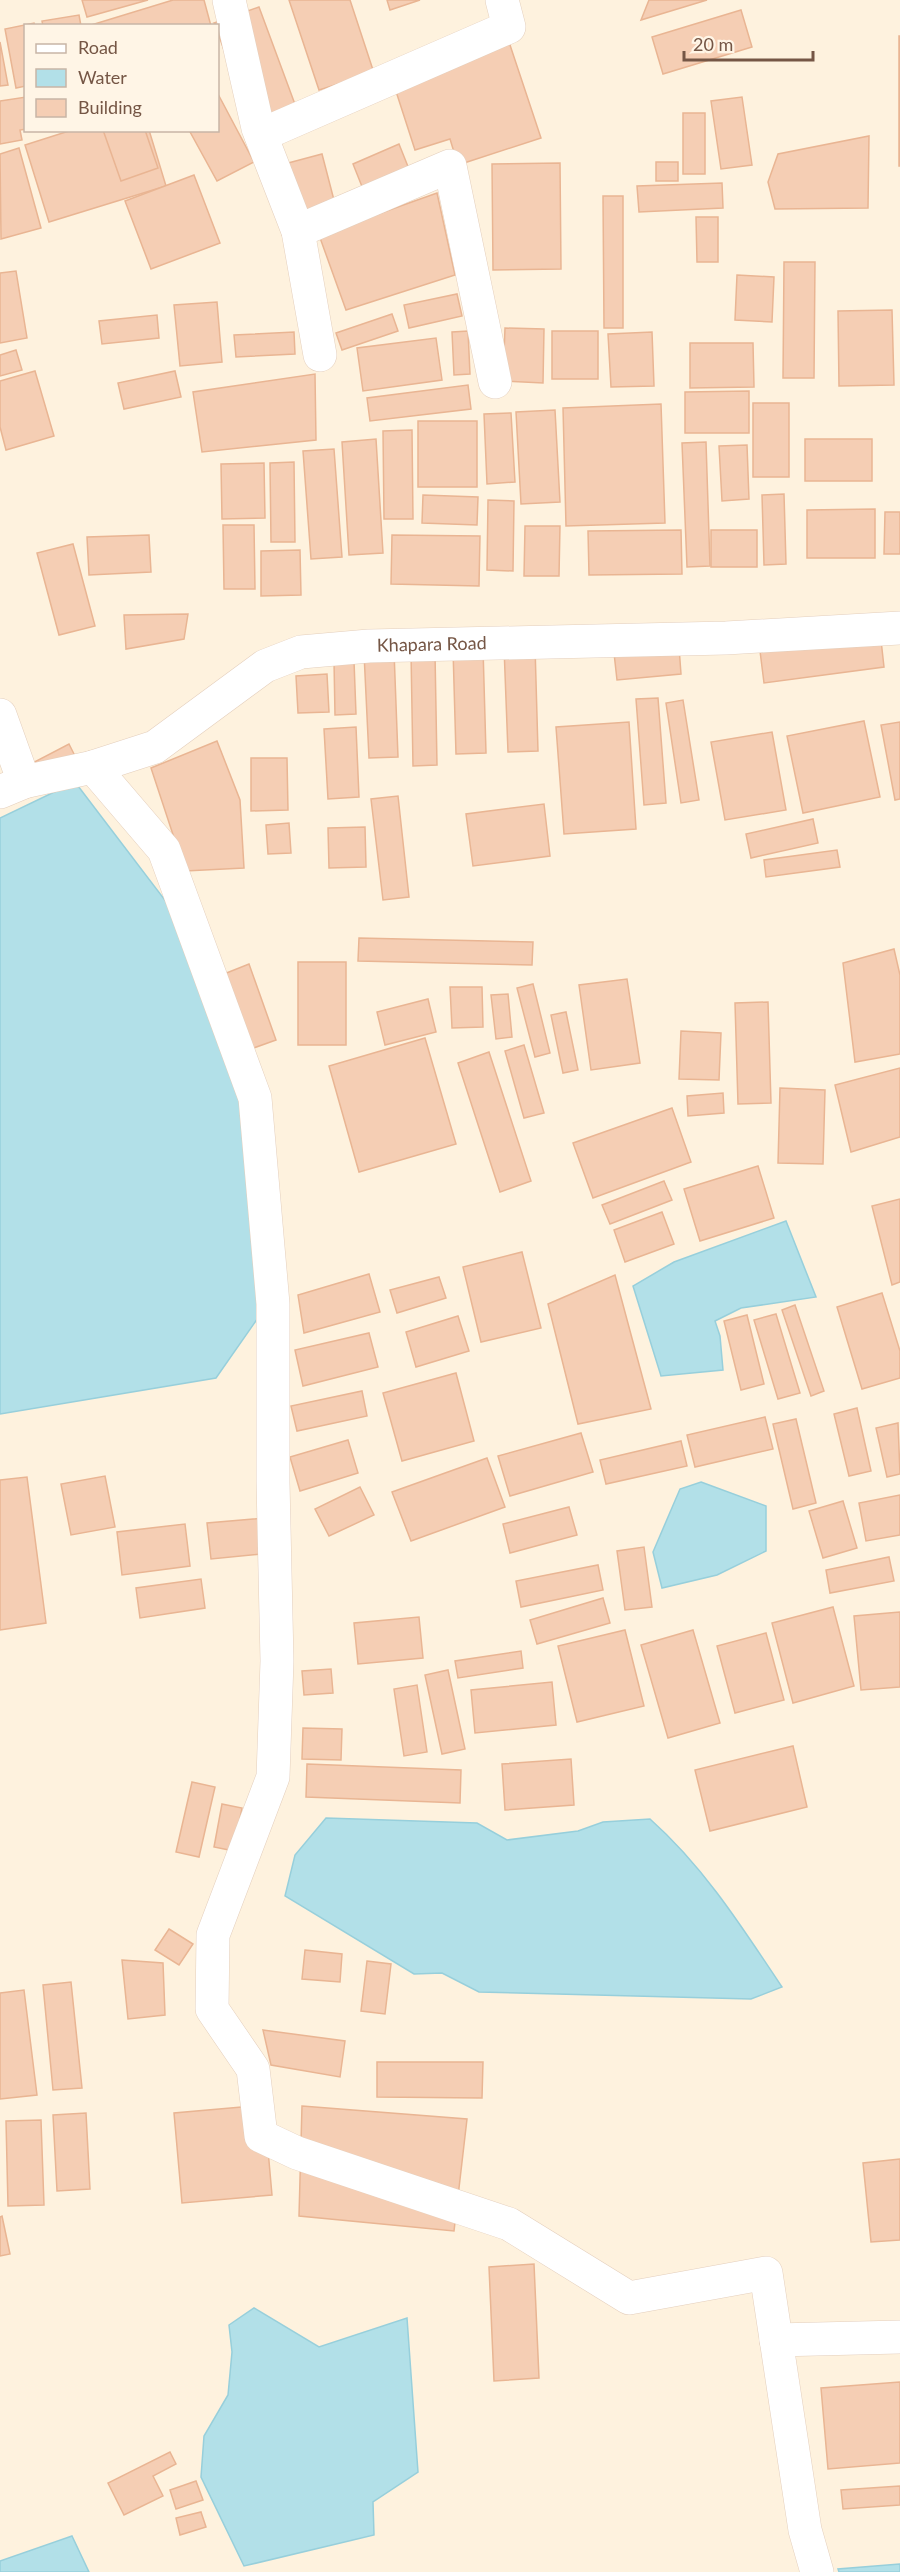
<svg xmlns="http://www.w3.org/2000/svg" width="900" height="2572" font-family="Lato,sans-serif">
	<rect width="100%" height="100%" fill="#fef2de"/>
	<g fill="#b2e0e8" stroke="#97cfdb" stroke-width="1.5">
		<polygon points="75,782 174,912 251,1135 260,1315 216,1378 0,1414 0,818"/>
		<polygon points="786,1221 816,1297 741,1308 715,1321 720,1336 723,1370 661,1376 633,1286 674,1262"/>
		<polygon points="701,1482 766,1506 766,1551 717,1575 662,1588 653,1552 680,1489"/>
		<path d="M326,1818L477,1823L507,1840L578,1831L603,1822L650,1819C704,1867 742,1927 782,1987L751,1999L479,1992L442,1973L414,1974L285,1896L295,1855Z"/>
		<polygon points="254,2308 319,2347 407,2318 418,2472 373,2502 374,2535 244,2566 201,2477 204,2436 228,2395 232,2352 229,2325"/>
		<polygon points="72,2536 89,2572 0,2572 0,2561"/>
		<polygon points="900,2564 900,2572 839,2572 838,2569"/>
	</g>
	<g fill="#f5ceb4" stroke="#e9b593" stroke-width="1.5">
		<polygon points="82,0 148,0 87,17"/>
		<polygon points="173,0 204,0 211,26 88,26"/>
		<polygon points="289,0 350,0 374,73 319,90"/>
		<polygon points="387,0 420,0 390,10"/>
		<polygon points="649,0 707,0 641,20"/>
		<polygon points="259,7 296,107 250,123 218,33 218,26 214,23"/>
		<polygon points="741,10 752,47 663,74 652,37"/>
		<polygon points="79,15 81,26 43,26 42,21"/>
		<polygon points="34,23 35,26 26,26 26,86 16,88 5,29"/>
		<rect x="899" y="36" width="1" height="130"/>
		<polygon points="0,42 8,85 0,86"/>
		<polygon points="509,42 541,138 458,165 450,139 415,150 392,79"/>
		<polygon points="218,94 254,162 217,181 189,130 218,130"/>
		<polygon points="26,97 26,129 20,130 22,140 0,144 0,101"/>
		<polygon points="742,97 752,165 721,169 711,101"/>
		<rect x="683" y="113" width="22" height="61"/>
		<polygon points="72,130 149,130 166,186 49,222 25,145"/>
		<polygon points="103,130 145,130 158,168 121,181"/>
		<polygon points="869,136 868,208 775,209 768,182 778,154"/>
		<polygon points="399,144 409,169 363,189 353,164"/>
		<polygon points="19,148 41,228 1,239 0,154"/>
		<polygon points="322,154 335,204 286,217 273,167"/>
		<rect x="656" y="162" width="22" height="19"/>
		<polygon points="560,163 561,269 493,270 492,164"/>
		<polygon points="194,175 220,243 151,269 125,201"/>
		<polygon points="722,183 723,208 639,212 637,186"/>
		<polygon points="437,193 455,275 346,310 319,235"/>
		<polygon points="603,196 623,196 623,328 604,328"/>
		<polygon points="696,217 718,217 718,262 697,262"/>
		<polygon points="784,262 815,262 814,378 783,378"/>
		<polygon points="16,271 27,338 0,343 0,273"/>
		<polygon points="737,275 774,277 772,322 735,320"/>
		<polygon points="457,294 462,316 409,328 404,305"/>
		<polygon points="217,302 222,362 180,366 174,305"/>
		<polygon points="892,310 894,385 839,386 838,311"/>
		<polygon points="392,314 398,331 342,350 336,333"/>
		<polygon points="157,315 159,338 102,344 99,321"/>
		<polygon points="505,328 544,329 543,383 503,381"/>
		<polygon points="468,331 470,374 454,375 452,332"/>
		<rect x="552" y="331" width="46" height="48"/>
		<polygon points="294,332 295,354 236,357 234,335"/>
		<polygon points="652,332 654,386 611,387 608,334"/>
		<polygon points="436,338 442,380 363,391 357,348"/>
		<polygon points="690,343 753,343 754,387 690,388"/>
		<polygon points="16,350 22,370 0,376 0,355"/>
		<polygon points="35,371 54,436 6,450 0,427 0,381"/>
		<polygon points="175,371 181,397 124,409 118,383"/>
		<polygon points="315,374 316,440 202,452 193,392"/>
		<polygon points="468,385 471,409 370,421 367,398"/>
		<polygon points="749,391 749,433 685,433 685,392"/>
		<rect x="753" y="403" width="36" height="74"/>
		<polygon points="661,404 665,523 566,526 563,408"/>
		<polygon points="555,410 560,502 521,504 516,412"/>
		<polygon points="511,413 515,482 487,484 484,414"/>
		<rect x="418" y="421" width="59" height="66"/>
		<polygon points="412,430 413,519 384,519 383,431"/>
		<polygon points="376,439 383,553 349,555 342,442"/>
		<rect x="805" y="439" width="67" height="42"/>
		<polygon points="706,442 710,566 687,567 682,443"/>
		<polygon points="747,445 749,499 722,501 719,446"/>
		<polygon points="334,449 342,557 311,559 303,451"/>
		<polygon points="294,462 295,542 271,542 270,463"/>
		<polygon points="264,463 265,518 222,519 221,464"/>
		<polygon points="784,494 786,564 764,565 762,495"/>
		<polygon points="423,495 478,497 477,525 422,523"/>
		<polygon points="488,500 514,501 513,571 487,570"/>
		<polygon points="875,509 875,558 807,558 807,510"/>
		<polygon points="885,512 900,512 900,554 884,554"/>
		<polygon points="223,525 254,525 255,589 224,589"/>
		<polygon points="525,526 560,526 559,576 524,576"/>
		<polygon points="681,530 682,574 589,575 588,531"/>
		<rect x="711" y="530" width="46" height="37"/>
		<polygon points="149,535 151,572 89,575 87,537"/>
		<polygon points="392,535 480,536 479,586 391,584"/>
		<polygon points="73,544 95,626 59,635 37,553"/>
		<polygon points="300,550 301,595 261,596 261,551"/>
		<polygon points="188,614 184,639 126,649 124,615"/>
		<polygon points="880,631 884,667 764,683 759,643"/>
		<polygon points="535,646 538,751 508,752 504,647"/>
		<polygon points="679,647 681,674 617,680 614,653"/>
		<polygon points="483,648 486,753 456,754 453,649"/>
		<polygon points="394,651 398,757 369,758 364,653"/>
		<polygon points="411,653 435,653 437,765 413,766"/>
		<polygon points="334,661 354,661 356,714 335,715"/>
		<polygon points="327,674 329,712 298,713 296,676"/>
		<polygon points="658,698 666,803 644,805 636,699"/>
		<polygon points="683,700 699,800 681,803 666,703"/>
		<polygon points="864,721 880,797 803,813 787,736"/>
		<polygon points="629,722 636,829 564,834 556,727"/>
		<polygon points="900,722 900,799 895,800 881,725"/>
		<polygon points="356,727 359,797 328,799 324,729"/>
		<polygon points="772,732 786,810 725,820 711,742"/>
		<polygon points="217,741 240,800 244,868 185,871 151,768"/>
		<polygon points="69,744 77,760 0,780"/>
		<polygon points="251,758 287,758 288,810 251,811"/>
		<polygon points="398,796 409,897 383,900 371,799"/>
		<polygon points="544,804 550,856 473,866 466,814"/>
		<polygon points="813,819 818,843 751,858 746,834"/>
		<polygon points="289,823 291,853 268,854 266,825"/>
		<polygon points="365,827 366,867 329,868 328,828"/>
		<polygon points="837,850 840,867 766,877 764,860"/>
		<polygon points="359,938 533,942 532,965 358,961"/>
		<polygon points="894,949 900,975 900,1054 855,1062 843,963"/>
		<rect x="298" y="962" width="48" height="83"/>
		<polygon points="249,964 276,1040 251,1049 224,974"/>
		<polygon points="627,979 640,1063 591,1070 579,985"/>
		<polygon points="533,984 550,1053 535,1057 517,988"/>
		<polygon points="450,987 482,987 483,1027 452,1028"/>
		<polygon points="508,994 512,1037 496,1039 491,995"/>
		<polygon points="428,999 436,1032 385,1045 377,1012"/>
		<polygon points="768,1002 771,1103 738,1104 735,1003"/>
		<polygon points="566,1012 578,1070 563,1073 551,1015"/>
		<polygon points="681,1031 721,1033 719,1080 679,1079"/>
		<polygon points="425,1038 456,1144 359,1172 329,1066"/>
		<polygon points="524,1045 544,1113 524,1118 505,1051"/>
		<polygon points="489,1052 531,1181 500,1192 458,1063"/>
		<polygon points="900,1068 900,1137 851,1152 835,1085"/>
		<polygon points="780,1088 825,1090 823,1164 778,1163"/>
		<polygon points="723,1093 724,1113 688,1116 687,1096"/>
		<polygon points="672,1108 691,1162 593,1198 573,1143"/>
		<polygon points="758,1166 774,1218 700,1241 684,1189"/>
		<polygon points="664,1181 672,1200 610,1224 602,1205"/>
		<polygon points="900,1199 900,1282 892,1285 872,1206"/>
		<polygon points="662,1212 674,1244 625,1262 614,1230"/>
		<polygon points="522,1252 541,1328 481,1342 463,1267"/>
		<polygon points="369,1274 380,1312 304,1333 298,1295"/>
		<polygon points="615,1275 651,1409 578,1424 548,1304"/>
		<polygon points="439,1277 446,1298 397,1313 390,1290"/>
		<polygon points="882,1293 900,1351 900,1378 862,1389 837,1307"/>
		<polygon points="795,1305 824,1391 811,1396 782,1310"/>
		<polygon points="776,1314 800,1393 778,1399 754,1320"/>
		<polygon points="747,1315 764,1384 741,1390 724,1321"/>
		<polygon points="458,1316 469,1351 416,1367 406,1332"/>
		<polygon points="369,1333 378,1367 303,1386 295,1350"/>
		<polygon points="456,1373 474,1441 402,1461 383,1393"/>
		<polygon points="362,1391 367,1416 297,1431 291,1406"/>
		<polygon points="857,1408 871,1471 849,1476 834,1414"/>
		<polygon points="765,1417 773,1449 695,1467 687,1435"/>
		<polygon points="796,1419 816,1503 793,1509 773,1424"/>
		<polygon points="898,1423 900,1474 887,1477 876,1428"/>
		<polygon points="581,1433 593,1472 510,1496 498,1456"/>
		<polygon points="348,1440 358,1473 300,1491 290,1457"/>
		<polygon points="681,1441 687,1466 606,1484 600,1460"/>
		<polygon points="487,1458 505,1507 411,1541 392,1492"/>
		<polygon points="105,1476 115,1527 71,1535 61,1484"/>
		<polygon points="27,1477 46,1623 0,1630 0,1480"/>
		<polygon points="360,1487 374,1515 329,1536 315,1509"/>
		<polygon points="900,1495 900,1535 866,1541 859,1503"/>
		<polygon points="843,1501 857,1548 823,1558 809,1511"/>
		<polygon points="569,1507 577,1535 510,1553 503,1524"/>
		<polygon points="277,1517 281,1552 211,1559 207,1523"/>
		<polygon points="185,1524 190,1566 122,1575 117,1532"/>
		<polygon points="644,1547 652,1607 625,1610 617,1551"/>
		<polygon points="889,1557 894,1581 830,1593 826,1570"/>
		<polygon points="598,1565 603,1590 521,1607 516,1581"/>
		<polygon points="201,1579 205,1608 140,1618 136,1588"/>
		<polygon points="603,1598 610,1623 537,1644 530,1620"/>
		<polygon points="833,1607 854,1686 793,1703 772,1623"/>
		<polygon points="900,1612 900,1687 861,1690 854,1616"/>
		<polygon points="419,1617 423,1658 358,1664 354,1623"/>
		<polygon points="625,1630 644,1706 577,1722 558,1646"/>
		<polygon points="693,1630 720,1723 668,1738 641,1645"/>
		<polygon points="766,1633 784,1700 735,1713 717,1646"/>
		<polygon points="521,1651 523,1668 458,1678 455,1661"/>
		<polygon points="331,1669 333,1693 304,1695 302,1671"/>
		<polygon points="448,1670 465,1749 442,1754 425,1675"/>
		<polygon points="552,1682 556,1725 475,1733 471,1690"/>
		<polygon points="417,1685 427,1752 404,1756 394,1689"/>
		<polygon points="303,1728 342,1729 341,1760 302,1759"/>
		<polygon points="793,1746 807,1807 710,1831 695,1770"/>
		<polygon points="571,1759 574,1805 505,1810 502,1764"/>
		<polygon points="307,1764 461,1770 460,1803 306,1797"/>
		<polygon points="192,1782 215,1787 199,1857 176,1852"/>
		<polygon points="222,1804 242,1808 234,1851 214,1847"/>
		<polygon points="169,1929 193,1944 179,1965 155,1950"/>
		<polygon points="305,1950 342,1954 340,1982 302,1979"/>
		<polygon points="122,1960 163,1963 165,2015 128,2019"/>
		<polygon points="367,1961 391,1964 385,2014 361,2011"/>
		<polygon points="71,1982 82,2088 53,2090 43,1985"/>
		<polygon points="24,1990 37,2095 0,2099 0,1993"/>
		<polygon points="263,2030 345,2041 340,2077 271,2065"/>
		<polygon points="377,2062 483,2062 482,2098 377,2097"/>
		<polygon points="264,2105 272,2195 182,2203 174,2113"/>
		<polygon points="302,2106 467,2119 454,2231 299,2216"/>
		<polygon points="86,2113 90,2189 57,2191 53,2115"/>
		<polygon points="41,2120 44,2205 8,2206 6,2121"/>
		<polygon points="900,2159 900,2240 871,2242 863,2163"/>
		<polygon points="2,2216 10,2254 0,2256 0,2217"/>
		<polygon points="534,2264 539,2378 494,2381 489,2267"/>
		<polygon points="900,2382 900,2463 828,2469 821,2388"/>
		<polygon points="170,2452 176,2464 153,2476 163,2496 124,2515 108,2483"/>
		<polygon points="196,2481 203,2500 176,2509 170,2490"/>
		<polygon points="900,2486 900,2505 843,2509 841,2490"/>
		<polygon points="201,2512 206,2527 180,2535 176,2518"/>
	</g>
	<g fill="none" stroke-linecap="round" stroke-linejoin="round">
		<defs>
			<g id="minor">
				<polyline points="229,0 258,128 298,231 320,355"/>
				<polyline points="261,135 509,27 502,0"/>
				<polyline points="298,231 450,166 495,382"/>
				<polyline points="0,715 24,782"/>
				<polyline points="93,767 164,850 255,1098 273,1304 273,1482 277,1661 273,1777 213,1935 212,2009 253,2069 261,2136 297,2153 509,2224 629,2298 766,2273 805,2530 817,2572"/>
				<path id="s1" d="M0,792L24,782L93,767L155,747L265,666L301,652L369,646L726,638L900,628"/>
				<polyline points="776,2340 900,2337"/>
			</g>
		</defs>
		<use href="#minor" stroke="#e4cfbd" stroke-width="34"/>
		<use href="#minor" stroke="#fff" stroke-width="33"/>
	</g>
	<g text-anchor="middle" stroke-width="5" stroke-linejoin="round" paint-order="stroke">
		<g font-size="18" fill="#755645" stroke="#fff5e6">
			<text dy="6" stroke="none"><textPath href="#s1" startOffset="468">Khapara Road</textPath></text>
		</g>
	</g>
	<rect x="24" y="24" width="195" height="108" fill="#fff5e6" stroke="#c8b5a6" stroke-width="1.5"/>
	<rect x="36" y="44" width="30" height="9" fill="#ffffff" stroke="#c8b5a6" stroke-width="1.5"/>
	<text x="78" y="54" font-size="18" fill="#755645">Road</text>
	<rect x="36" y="69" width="30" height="18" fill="#b2e0e8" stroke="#c8b5a6" stroke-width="1.5"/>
	<text x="78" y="84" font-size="18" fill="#755645">Water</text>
	<rect x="36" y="99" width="30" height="18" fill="#f5ceb4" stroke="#c8b5a6" stroke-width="1.5"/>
	<text x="78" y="114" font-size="18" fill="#755645">Building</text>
	<path d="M684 51v9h129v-9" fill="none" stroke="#755645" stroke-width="3"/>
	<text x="693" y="51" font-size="18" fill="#755645" stroke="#fff5e6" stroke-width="4.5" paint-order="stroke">20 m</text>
</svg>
